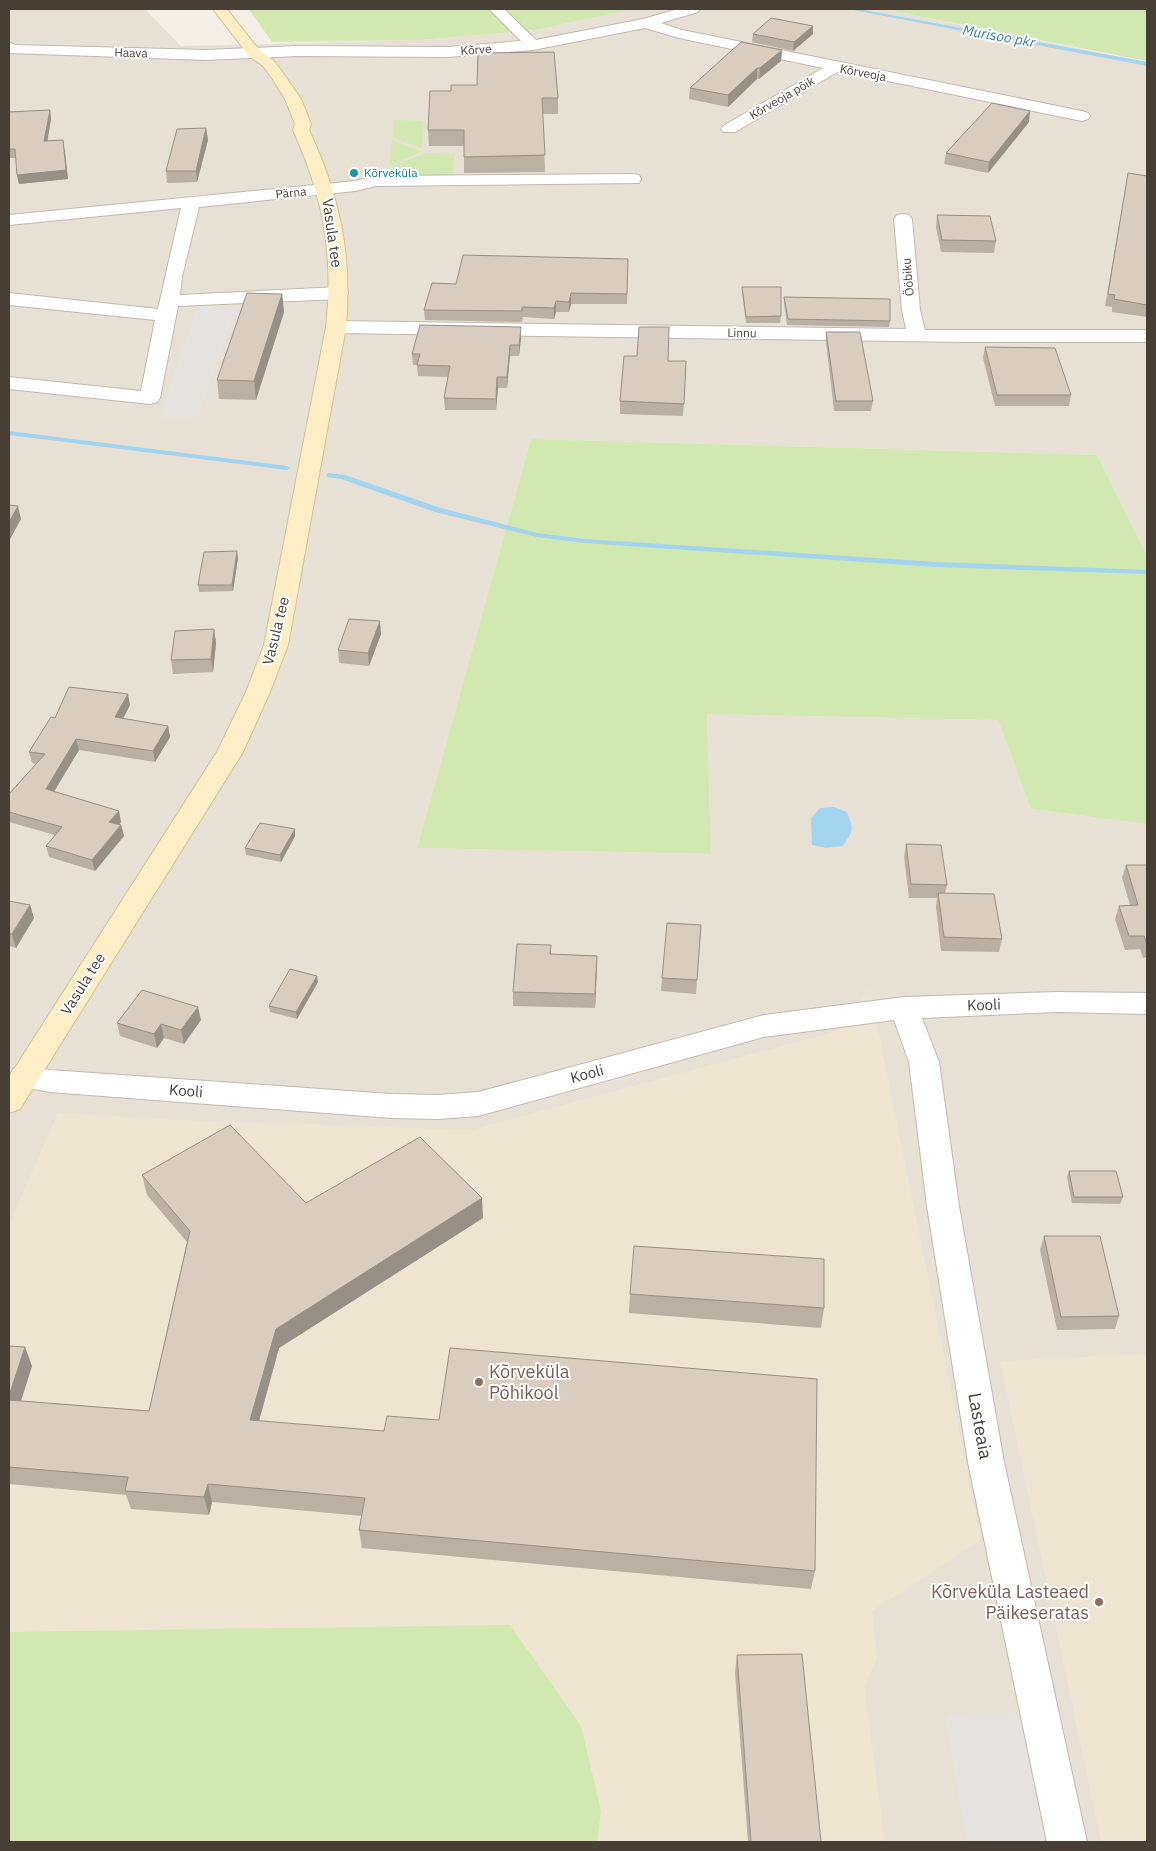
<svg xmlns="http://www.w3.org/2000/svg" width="1156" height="1851" font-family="'IBM Plex Sans',sans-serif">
	<rect width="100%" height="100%" fill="#f3efe7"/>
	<polygon fill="#e7e1d5" points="9,9 145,9 181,46 421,40 536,30 633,9 883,9 1147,62 1147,556 1097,455 531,439 417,848 711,854 707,714 998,720 1031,809 1147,824 1147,1842 9,1842"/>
	<g fill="#ede4d1">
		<polygon points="870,989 981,1540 872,1611 877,1659 864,1686 885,1842 9,1842 9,1224 58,1113 176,1120 470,1130 833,1032"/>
		<polygon points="1147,1354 1147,1842 1101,1842 1000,1361"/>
	</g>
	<g fill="#d1e8b0">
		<polygon points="249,9 633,9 536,30 421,40 272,42"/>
		<polygon points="883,9 1147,9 1147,61"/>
		<polygon points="394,120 424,121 421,148 392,137"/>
		<polygon points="392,140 421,151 421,152 389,166"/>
		<polygon points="425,153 454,154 453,176 388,176 389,168"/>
		<polygon points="531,439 1097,455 1147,556 1147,824 1031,809 998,720 707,714 711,854 417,848"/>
		<polygon points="510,1625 581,1726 601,1811 597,1842 9,1842 9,1632"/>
	</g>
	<g fill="#e5e2df">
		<polygon points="198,306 238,307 234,314 198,417 159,417"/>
		<polygon points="1022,1713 1048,1842 967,1842 945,1716"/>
	</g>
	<path fill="#a3d4f0" d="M834,807L847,812C854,829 853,831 843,846L826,848L812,845L811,818L820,808Z"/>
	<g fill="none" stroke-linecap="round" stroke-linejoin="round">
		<g fill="#a3d4f0" fill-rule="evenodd">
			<polygon points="848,9 858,9 1147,62 1147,66"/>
			<polygon points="9,431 287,466 291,468 287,470 9,435"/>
			<polygon points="327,473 345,475 441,508 537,533 585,539 936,562 1147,570 1147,574 936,567 585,543 537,537 435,512 341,479 327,477"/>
		</g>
		<defs>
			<g id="street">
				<polygon points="489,9 504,9 536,40 643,19 678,9 700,9 698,12 661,23 682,30 1082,111 1088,113 1090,116 1088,119 1082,121 839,71 735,132 723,132 721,129 723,126 823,68 679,38 645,28 533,50 448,57 298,56 207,60 9,53 9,42 15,45 207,50 298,46 448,47 521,41"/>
				<polygon points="633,174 639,175 641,179 639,183 376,186 355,191 199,207 182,277 180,295 339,287 346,289 348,293 346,297 339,299 178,306 160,398 157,402 150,404 9,389 9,377 141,391 155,320 9,305 9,293 158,309 181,208 9,225 9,215 355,181 376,176"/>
				<polygon points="903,214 909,215 912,219 920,310 925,330 1147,330 1147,342 964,342 336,333 329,331 326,327 329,323 336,321 906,329 902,310 894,219 897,215"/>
				<polygon points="1057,992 1147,993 1147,1014 1057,1012 922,1018 939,1062 959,1206 1004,1462 1087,1842 1047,1842 968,1462 927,1206 909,1062 894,1020 764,1037 478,1116 438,1119 391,1118 50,1092 13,1085 9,1078 13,1069 23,1066 50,1070 391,1094 438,1095 478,1092 764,1015 904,997"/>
			</g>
			<path id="secondary" d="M213,9H227L259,50L273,60L283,73L301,99L311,124L309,130C340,196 352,254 346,327L288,645L270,692L243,752L20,1109L9,1113V1077L217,752L246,692L264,645L326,327C334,254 323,196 293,130L295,124L285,99L272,78L263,66L249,56Z"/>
		</defs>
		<use href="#street" stroke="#c2b9ad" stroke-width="2"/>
		<use href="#secondary" stroke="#d3c197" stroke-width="2"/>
		<use href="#street" fill="#fff" fill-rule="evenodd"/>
		<use href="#secondary" fill="#feeec6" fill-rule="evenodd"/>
	</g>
	<g fill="#bab0a4">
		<polygon points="813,26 813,34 793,51 752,42 753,34"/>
		<polygon points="782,50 781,61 759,79 757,79 728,107 689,99 690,88"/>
		<polygon points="430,91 558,98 558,114 543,114 545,172 464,173 464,146 429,146 428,130"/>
		<polygon points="50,110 51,119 47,141 65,149 68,179 19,184 17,175 16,158 9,158 9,112"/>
		<polygon points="1029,122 988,173 944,164 946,153"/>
		<polygon points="206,128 208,140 197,182 167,183 166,171"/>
		<polygon points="1128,173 1147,176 1147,317 1112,312 1112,307 1105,306"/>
		<polygon points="937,215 996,241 994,253 941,252 936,227"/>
		<polygon points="628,259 627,304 571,304 569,312 556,312 554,319 523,317 522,322 425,320 424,310 456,284"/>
		<polygon points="742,287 781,316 780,323 746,323 742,293"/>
		<polygon points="282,294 284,312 256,400 219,399 217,380"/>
		<polygon points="784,297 890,321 889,327 787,325 784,303"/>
		<polygon points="826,332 873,401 871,411 834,411 826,342"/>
		<polygon points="521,338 519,356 510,356 507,388 498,388 496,410 445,410 444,398 448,377 418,376 417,365 413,365 412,354"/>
		<polygon points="985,347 1071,395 1069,406 995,406 983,358"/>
		<polygon points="668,361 686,361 683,416 620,414 620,401"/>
		<polygon points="238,558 233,591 199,592 198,585"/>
		<polygon points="214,629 216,643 213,672 173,674 171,660"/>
		<polygon points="381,634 369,666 339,663 338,650"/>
		<polygon points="130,705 123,719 168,726 170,737 155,762 79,750 54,792 121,822 119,824 121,825 124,836 95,871 49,857 46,846 55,835 9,822 9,794 36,764 32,763 29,752 55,718"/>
		<polygon points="295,829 295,836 281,862 246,855 245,848"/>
		<polygon points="906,844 947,885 945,893 1002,939 999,952 941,951 936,907 937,898 909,898 904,857"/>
		<polygon points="1126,865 1147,865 1147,957 1143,958 1140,949 1125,950 1115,919 1119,906 1130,905 1122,878"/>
		<polygon points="9,901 30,905 34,918 16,948 9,946"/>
		<polygon points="701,925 696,994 661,991 662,978"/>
		<polygon points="551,945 551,954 597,956 595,1008 513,1006 513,992"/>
		<polygon points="318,982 297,1019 270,1012 269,1006"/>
		<polygon points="201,1020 184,1044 164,1038 157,1048 120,1036 117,1023"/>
		<polygon points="1069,1171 1123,1197 1120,1204 1072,1203 1067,1177"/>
		<polygon points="142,1175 306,1203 483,1218 279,1348 259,1421 815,1571 811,1589 362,1548 359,1530 362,1516 212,1502 209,1515 131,1509 126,1495 9,1484 9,1346 32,1366 21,1401 149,1411 187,1242 147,1195"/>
		<polygon points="1044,1236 1119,1316 1115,1329 1057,1330 1040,1250"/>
		<polygon points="630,1294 824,1308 821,1328 629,1313"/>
		<polygon points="737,1655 821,1842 748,1842 735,1673"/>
	</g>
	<g fill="#979086">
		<polygon points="813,26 813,34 793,51 794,42"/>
		<polygon points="782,50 781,61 759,79 760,68"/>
		<polygon points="757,68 757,79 728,107 728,95"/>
		<polygon points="50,110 51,119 46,150 44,141"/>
		<polygon points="1030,111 1029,122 988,173 989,162"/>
		<polygon points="206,128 208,140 197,182 196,171"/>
		<polygon points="63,140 68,179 19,184 17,175"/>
		<polygon points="571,293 571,304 569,312 569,302"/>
		<polygon points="282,294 284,312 256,400 254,381"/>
		<polygon points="556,301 556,312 554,319 554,308"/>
		<polygon points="521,327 521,338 519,356 519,345"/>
		<polygon points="510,345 510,356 507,388 507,377"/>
		<polygon points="497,377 498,388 496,410 496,399"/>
		<polygon points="18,506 21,519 9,541 9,522"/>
		<polygon points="237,551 238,558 233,591 232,585"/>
		<polygon points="380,621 381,634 369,666 368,653"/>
		<polygon points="214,629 216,643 213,672 211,659"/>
		<polygon points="128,694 130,705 117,729 115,717"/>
		<polygon points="168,726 170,737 155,762 153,751"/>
		<polygon points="76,739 79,750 48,801 46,789"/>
		<polygon points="119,811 121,822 112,833 109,822"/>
		<polygon points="121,825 124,836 95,871 92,860"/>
		<polygon points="295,829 295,836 281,862 280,855"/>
		<polygon points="30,905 34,918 16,948 12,934"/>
		<polygon points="597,956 597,969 595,1008 595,994"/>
		<polygon points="317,976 318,982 297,1019 296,1012"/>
		<polygon points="198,1007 201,1020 184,1044 181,1030"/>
		<polygon points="161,1024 164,1038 157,1048 154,1034"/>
		<polygon points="482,1198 483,1218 279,1348 254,1439 250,1420 276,1329"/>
		<polygon points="25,1347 32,1366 15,1419 9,1404 9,1396"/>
		<polygon points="208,1484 212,1502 209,1515 204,1497"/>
	</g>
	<g fill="#d8cdbf" stroke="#979086">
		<polygon points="771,18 813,26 794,42 753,34"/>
		<polygon points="741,42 782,50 760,68 757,68 728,95 690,88"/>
		<polygon points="554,52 558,98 542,98 545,155 464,157 464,130 428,130 430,91 451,91 451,85 477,85 478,53"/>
		<polygon points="992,103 1030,111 989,162 946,153"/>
		<polygon points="50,110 44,141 63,140 66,170 17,175 15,149 9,149 9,112"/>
		<polygon points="206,128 196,171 166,171 177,129"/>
		<polygon points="1128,173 1147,176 1147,305 1114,299 1115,295 1108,294"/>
		<polygon points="937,215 990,216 996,241 942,240"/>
		<polygon points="463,255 628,259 627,294 571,293 569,302 556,301 554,308 522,307 522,311 424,310 432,283 456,284"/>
		<polygon points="742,287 781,287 781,316 746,317"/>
		<polygon points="247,293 282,294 254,381 217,380"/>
		<polygon points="784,297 890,299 890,321 788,319"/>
		<polygon points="420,325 521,327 519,345 510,345 507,377 497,377 496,399 444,398 450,366 417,365 420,354 412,354"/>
		<polygon points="639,327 669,327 668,361 686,361 684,404 620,401 624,356 637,356"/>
		<polygon points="826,332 860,332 873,401 836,401"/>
		<polygon points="985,347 1055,348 1071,395 997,395"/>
		<polygon points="9,505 18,506 9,522"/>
		<polygon points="237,551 232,585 198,585 204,552"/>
		<polygon points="349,619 380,621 368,653 338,650"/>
		<polygon points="214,629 211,659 171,660 175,631"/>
		<polygon points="69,687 128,694 115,717 168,726 153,751 76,739 46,789 119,811 109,822 121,825 92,860 46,846 62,827 9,812 9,794 45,754 29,752 51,717 55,718"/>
		<polygon points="260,823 295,829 280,855 245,848"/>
		<polygon points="906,844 941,845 947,885 911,884"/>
		<polygon points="1126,865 1147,865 1147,944 1144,936 1129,936 1119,906 1138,905"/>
		<polygon points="938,893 994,894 1002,939 944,937"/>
		<polygon points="9,901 30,905 12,934 9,934"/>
		<polygon points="667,923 701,925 697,980 662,978"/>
		<polygon points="517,944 551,945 550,954 597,956 595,994 513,992"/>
		<polygon points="290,969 317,976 296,1012 269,1006"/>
		<polygon points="142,990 198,1007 181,1030 161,1024 154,1034 117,1023"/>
		<polygon points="230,1125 306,1203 420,1137 482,1198 276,1329 250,1420 384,1431 387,1416 439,1420 450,1348 817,1379 815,1571 359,1530 365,1498 208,1484 204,1497 125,1491 128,1477 9,1467 9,1400 149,1411 190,1231 142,1175"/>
		<polygon points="1069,1171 1116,1171 1123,1197 1074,1197"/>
		<polygon points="1044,1236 1100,1236 1119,1316 1061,1317"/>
		<polygon points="634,1246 824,1259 824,1308 630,1294"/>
		<polygon points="9,1346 25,1347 9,1396"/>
		<polygon points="802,1654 821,1842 751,1842 737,1655"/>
	</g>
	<circle fill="#0f9aa8" stroke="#fff" stroke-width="2" cx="354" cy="173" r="5"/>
	<g fill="#8d6e63" stroke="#fff" stroke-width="2">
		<circle cx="479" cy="1382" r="5"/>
		<circle cx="1099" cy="1602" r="5"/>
	</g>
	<g text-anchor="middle" stroke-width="4" stroke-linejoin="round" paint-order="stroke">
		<g font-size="12" fill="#473f36" stroke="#fff">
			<text transform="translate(476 50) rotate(-4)" y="4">Kõrve</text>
			<text transform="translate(131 53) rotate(2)" y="4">Haava</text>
			<text transform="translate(863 73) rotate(11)" y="4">Kõrveoja</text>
			<text transform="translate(782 98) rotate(-30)" y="4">Kõrveoja põik</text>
			<text transform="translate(291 193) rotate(-6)" y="4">Pärna</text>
			<text transform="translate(908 277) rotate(-95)" y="4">Ööbiku</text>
			<text transform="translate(742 333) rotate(1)" y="4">Linnu</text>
		</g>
		<g font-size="12" fill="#0d838f" stroke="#fff" text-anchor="start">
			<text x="364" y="177">Kõrveküla</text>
		</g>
		<g font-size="14" font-style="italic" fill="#2e7bab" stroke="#fff">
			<text transform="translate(999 36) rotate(10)" y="5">Murisoo pkr</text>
		</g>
		<g font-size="15" fill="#473f36" stroke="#fff">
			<text transform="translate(332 233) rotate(82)" y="5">Vasula tee</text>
			<text transform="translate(276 631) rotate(-76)" y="5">Vasula tee</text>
			<text transform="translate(83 984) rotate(-58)" y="5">Vasula tee</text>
			<text transform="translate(984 1005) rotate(-2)" y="5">Kooli</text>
			<text transform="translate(587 1074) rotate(-15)" y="5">Kooli</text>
			<text transform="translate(186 1091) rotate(4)" y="5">Kooli</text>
		</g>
		<g font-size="18" fill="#785e54" stroke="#fff" text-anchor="start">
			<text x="489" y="1378">Kõrveküla<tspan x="489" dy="21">Põhikool</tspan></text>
			<text x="1089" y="1598" text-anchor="end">Kõrveküla Lasteaed<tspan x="1089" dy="21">Päikeseratas</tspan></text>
		</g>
		<g font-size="18" fill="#473f36" stroke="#fff">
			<text transform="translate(980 1426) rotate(80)" y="6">Lasteaia</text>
		</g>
	</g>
	<rect width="1156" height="1851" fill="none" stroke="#473f36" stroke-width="20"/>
</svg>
